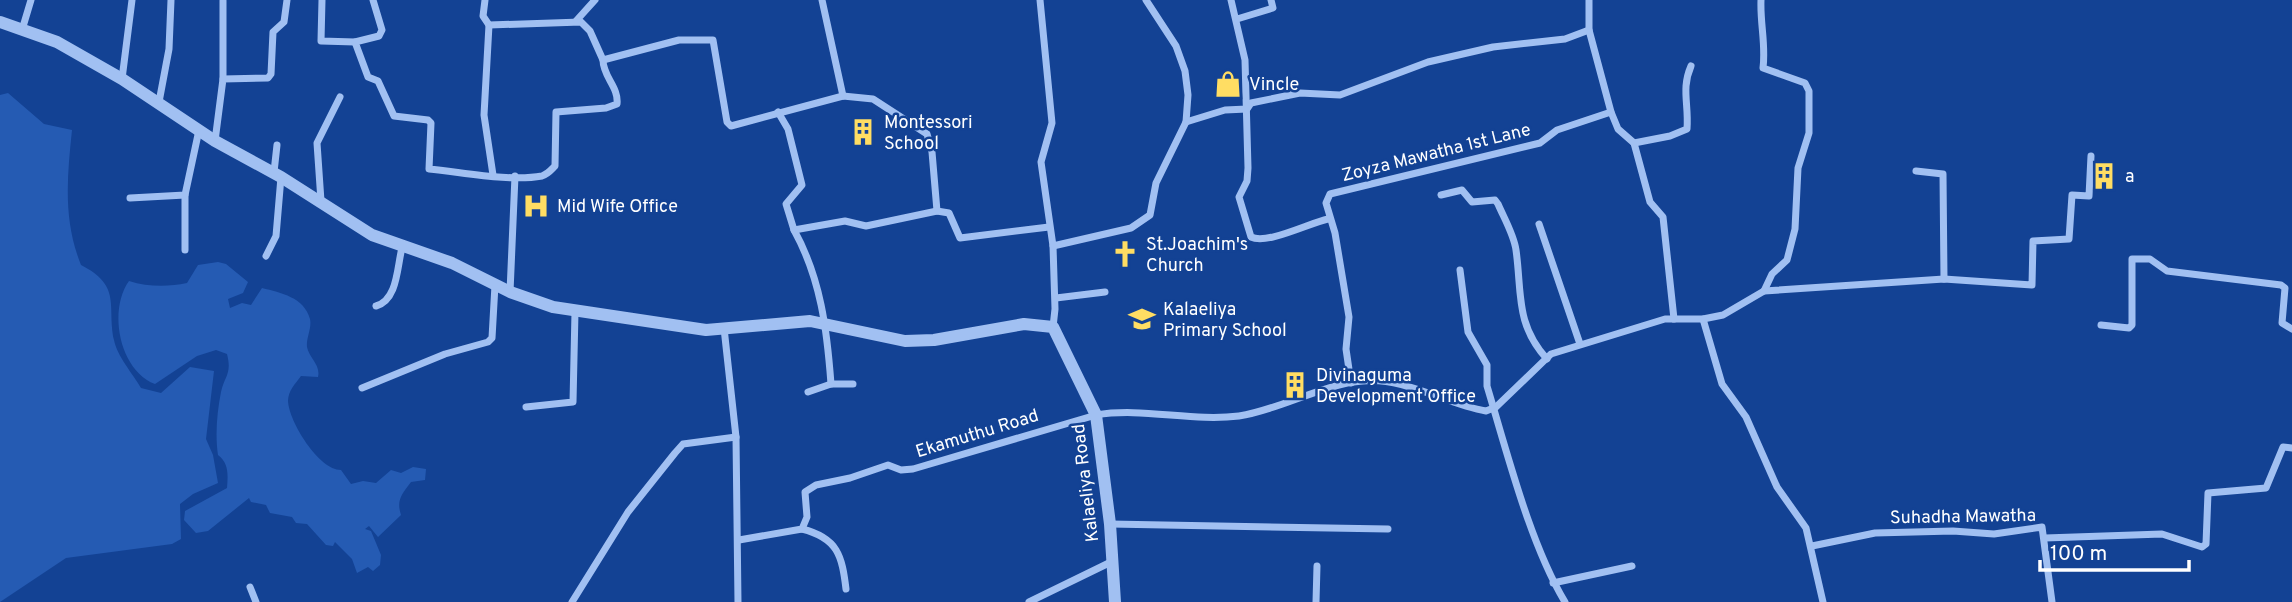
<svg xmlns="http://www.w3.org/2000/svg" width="2292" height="602" font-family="Overpass,sans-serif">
	<rect width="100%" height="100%" fill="#134294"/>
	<g fill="#255bb3">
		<path d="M8,93L44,124L72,130C67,178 63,220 81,265C122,286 107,305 114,340C117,356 133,374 141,388L161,393L190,367L214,371L206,439L213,455L218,483L193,494L180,504L181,539L172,544L66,558L0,602V95Z"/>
		<path d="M218,262L226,264L248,282L243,293L228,299L230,308L242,303L251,305L262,288C281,293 304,297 310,319C312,328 306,338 307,347C309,358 321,365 318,377L301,376C295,384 288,391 288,401C289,422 319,470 341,470L351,484L363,481L376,483L391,470L401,473L413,467L426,469L425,480L411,482C402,494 396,500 401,515L378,537L369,526L365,529L371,531L381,555L380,565L373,571L368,567L357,573L352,559L335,542L333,546L326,545L307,524L296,523L292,517L270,513L266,505L251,502L249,498L208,531L196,533L184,520L185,511L227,488C228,475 229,463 218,455C215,435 217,412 221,392C225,375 232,374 227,354L216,350L197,356L155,384C119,370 108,310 129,281C148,287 168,287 187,283L198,265Z"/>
	</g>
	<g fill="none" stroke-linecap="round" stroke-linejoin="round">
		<g stroke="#a1c0f2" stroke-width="7">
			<polyline points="322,0 321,41 355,42"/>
			<path d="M373,0L382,30L379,36L355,42L368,77L378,81L394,116L428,120L431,123L429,169C462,172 510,182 542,176C548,174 551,170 555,166L556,112L606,108L617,104C619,87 603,77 603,60L679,40H713L727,122L731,126L843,96L873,99L927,134L932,152L937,211"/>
			<polyline points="485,0 483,16 489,25 581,22 590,31 603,60"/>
			<polyline points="822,0 843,96"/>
			<polyline points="1040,0 1052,123 1041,162 1053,246 1055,309 1053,327"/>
			<path d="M1231,0L1245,60L1248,168L1247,181L1239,197L1251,237C1267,245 1309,223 1328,219"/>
			<polyline points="1589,0 1589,30 1611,112 1618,129 1634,143 1650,202 1663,217 1674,319"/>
			<polyline points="1237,19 1273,8 1271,0"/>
			<polyline points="576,21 595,0"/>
			<polyline points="489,25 484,115 493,175"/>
			<polyline points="22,30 31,0"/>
			<polyline points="122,79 132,0"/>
			<polyline points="223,79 223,1"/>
			<polyline points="159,102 169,49 171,0"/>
			<polyline points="778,112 788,129 802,185 786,204 794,230"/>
			<polyline points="1186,122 1225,110 1247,109 1251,103 1300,93 1340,95 1428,62 1493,47 1565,39 1589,30"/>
			<polyline points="215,141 223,79 268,78 271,74 273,32 284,22 287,0"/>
			<path d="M1634,143L1670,136L1687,129C1689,104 1681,89 1691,66"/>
			<polyline points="1916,171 1943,174 1944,279"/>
			<polyline points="274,172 277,145"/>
			<polyline points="185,195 185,250"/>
			<path d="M1441,195L1462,190L1472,202L1495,200L1498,204C1504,218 1514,235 1516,250C1522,292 1515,324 1547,359"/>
			<polyline points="130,198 185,195 199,130"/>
			<polyline points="321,201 317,143 340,97"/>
			<polyline points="1539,224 1580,344"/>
			<polyline points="1053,246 1131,228 1150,215 1156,183 1186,122 1188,95 1185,71 1176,46 1146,0"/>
			<polyline points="266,256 276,236 281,177"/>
			<path d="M1460,270L1468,332L1487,365V386C1507,452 1530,544 1565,602"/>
			<polyline points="1764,291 1944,279 2032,285 2033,241 2069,239 2072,195 2089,196 2091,156"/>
			<polyline points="510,292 515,176"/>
			<polyline points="1056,298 1105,292"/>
			<path d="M376,306C398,300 397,266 402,248"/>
			<polyline points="1703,319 1722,384 1746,417 1777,487 1806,528 1823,602"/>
			<polyline points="2101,325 2129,328 2132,325 2132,259 2150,259 2167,271 2281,285 2285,288 2282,323 2292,329"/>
			<polyline points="724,328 736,437 738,602"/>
			<polyline points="1351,383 1346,349 1349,317 1335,233 1326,203 1330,194 1540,143 1557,130 1611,112"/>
			<path d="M831,384C827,330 821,279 794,230L845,221L866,226L937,211L949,213L960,238L1049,227"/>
			<polyline points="362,388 445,354 488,342 492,338 495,285"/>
			<polyline points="808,392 831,384 853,384"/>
			<polyline points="526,407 573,402 575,312"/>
			<polyline points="1110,524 1388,529"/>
			<path d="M802,529C838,538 842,556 846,589"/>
			<polyline points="2045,538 2162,534 2202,547 2206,544 2208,493 2266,488 2283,447 2292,448"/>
			<path d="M739,540L802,529L807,517L805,492L816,485L850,478L888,465L901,470L913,469L1096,415C1143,407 1191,422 1239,416C1280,410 1322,384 1363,381C1406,377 1445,404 1486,411L1496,407L1551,354L1665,319H1703L1723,315L1764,291L1772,274L1787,260L1795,229L1798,168L1809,133V91L1805,83L1763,68C1766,44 1760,24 1761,0"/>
			<polyline points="1812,546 1875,533 1953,531 1994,534 2042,527 2052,602"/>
			<polyline points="1553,583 1632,566"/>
			<polyline points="250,587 256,602"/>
			<polyline points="572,602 628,512 675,453 683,444 736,437"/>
			<polyline points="1029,602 1111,562"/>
			<polyline points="1316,602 1317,566"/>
		</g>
		<polyline stroke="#a1c0f2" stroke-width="12" points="0,22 57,42 122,79 215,141 281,177 372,235 452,263 510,292 553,307 706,330 810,321 905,341 934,340 1024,324 1053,327 1096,415 1110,524 1115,602"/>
	</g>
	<defs>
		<symbol id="shop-bare" viewBox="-9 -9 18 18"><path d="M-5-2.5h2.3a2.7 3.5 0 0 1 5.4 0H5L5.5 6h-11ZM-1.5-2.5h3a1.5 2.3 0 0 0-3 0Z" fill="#ffdd63" stroke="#134294" stroke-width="2.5" paint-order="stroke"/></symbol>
		<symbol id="building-bare" viewBox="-9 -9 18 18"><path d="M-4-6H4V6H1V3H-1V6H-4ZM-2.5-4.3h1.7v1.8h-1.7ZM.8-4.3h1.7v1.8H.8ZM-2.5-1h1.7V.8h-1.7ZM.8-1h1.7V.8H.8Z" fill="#ffdd63" stroke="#134294" stroke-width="2.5" paint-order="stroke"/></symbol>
		<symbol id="hospital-bare" viewBox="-9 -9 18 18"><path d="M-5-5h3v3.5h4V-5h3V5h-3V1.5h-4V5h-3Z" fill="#ffdd63" stroke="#134294" stroke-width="2.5" paint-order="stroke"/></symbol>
		<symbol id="church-bare" viewBox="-9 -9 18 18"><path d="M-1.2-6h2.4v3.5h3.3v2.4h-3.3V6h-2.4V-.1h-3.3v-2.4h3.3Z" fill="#ffdd63" stroke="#134294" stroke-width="2.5" paint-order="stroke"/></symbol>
		<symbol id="school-bare" viewBox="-9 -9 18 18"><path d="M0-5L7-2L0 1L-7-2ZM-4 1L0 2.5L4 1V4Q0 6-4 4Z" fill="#ffdd63" stroke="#134294" stroke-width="2.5" paint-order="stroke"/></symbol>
	</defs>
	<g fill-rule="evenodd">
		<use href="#shop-bare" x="1209" y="65" width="38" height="38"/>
		<use href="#building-bare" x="844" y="113" width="38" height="38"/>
		<use href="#building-bare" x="2085" y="157" width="38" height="38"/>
		<use href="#hospital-bare" x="517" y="187" width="38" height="38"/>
		<use href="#church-bare" x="1106" y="235" width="38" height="38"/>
		<use href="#school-bare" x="1123" y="300" width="38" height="38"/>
		<use href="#building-bare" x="1276" y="366" width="38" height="38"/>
	</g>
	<g text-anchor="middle" stroke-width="5" stroke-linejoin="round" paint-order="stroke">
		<g font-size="18" fill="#fff" stroke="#134294" text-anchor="start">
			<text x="1249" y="90">Vincle</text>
			<text x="884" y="128">Montessori<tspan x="884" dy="21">School</tspan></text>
			<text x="2125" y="182">a</text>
			<text x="557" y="212">Mid Wife Office</text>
			<text x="1146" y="250">St.Joachim's<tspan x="1146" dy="21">Church</tspan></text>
			<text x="1163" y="315">Kalaeliya<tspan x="1163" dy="21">Primary School</tspan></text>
			<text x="1316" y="381">Divinaguma<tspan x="1316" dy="21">Development Office</tspan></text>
		</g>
		<g font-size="18" fill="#fff" stroke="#134294">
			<text transform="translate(1436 152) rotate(-14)" y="6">Zoyza Mawatha 1st Lane</text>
			<text transform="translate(977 433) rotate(-17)" y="6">Ekamuthu Road</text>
			<text transform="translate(1085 483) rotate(-97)" y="6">Kalaeliya Road</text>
			<text transform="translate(1963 516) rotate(-1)" y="6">Suhadha Mawatha</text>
		</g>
	</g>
	<path d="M2040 560v10h149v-10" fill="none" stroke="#ffffff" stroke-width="3.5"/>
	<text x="2050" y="560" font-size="21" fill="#ffffff" stroke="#134294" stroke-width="5" paint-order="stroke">100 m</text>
</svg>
